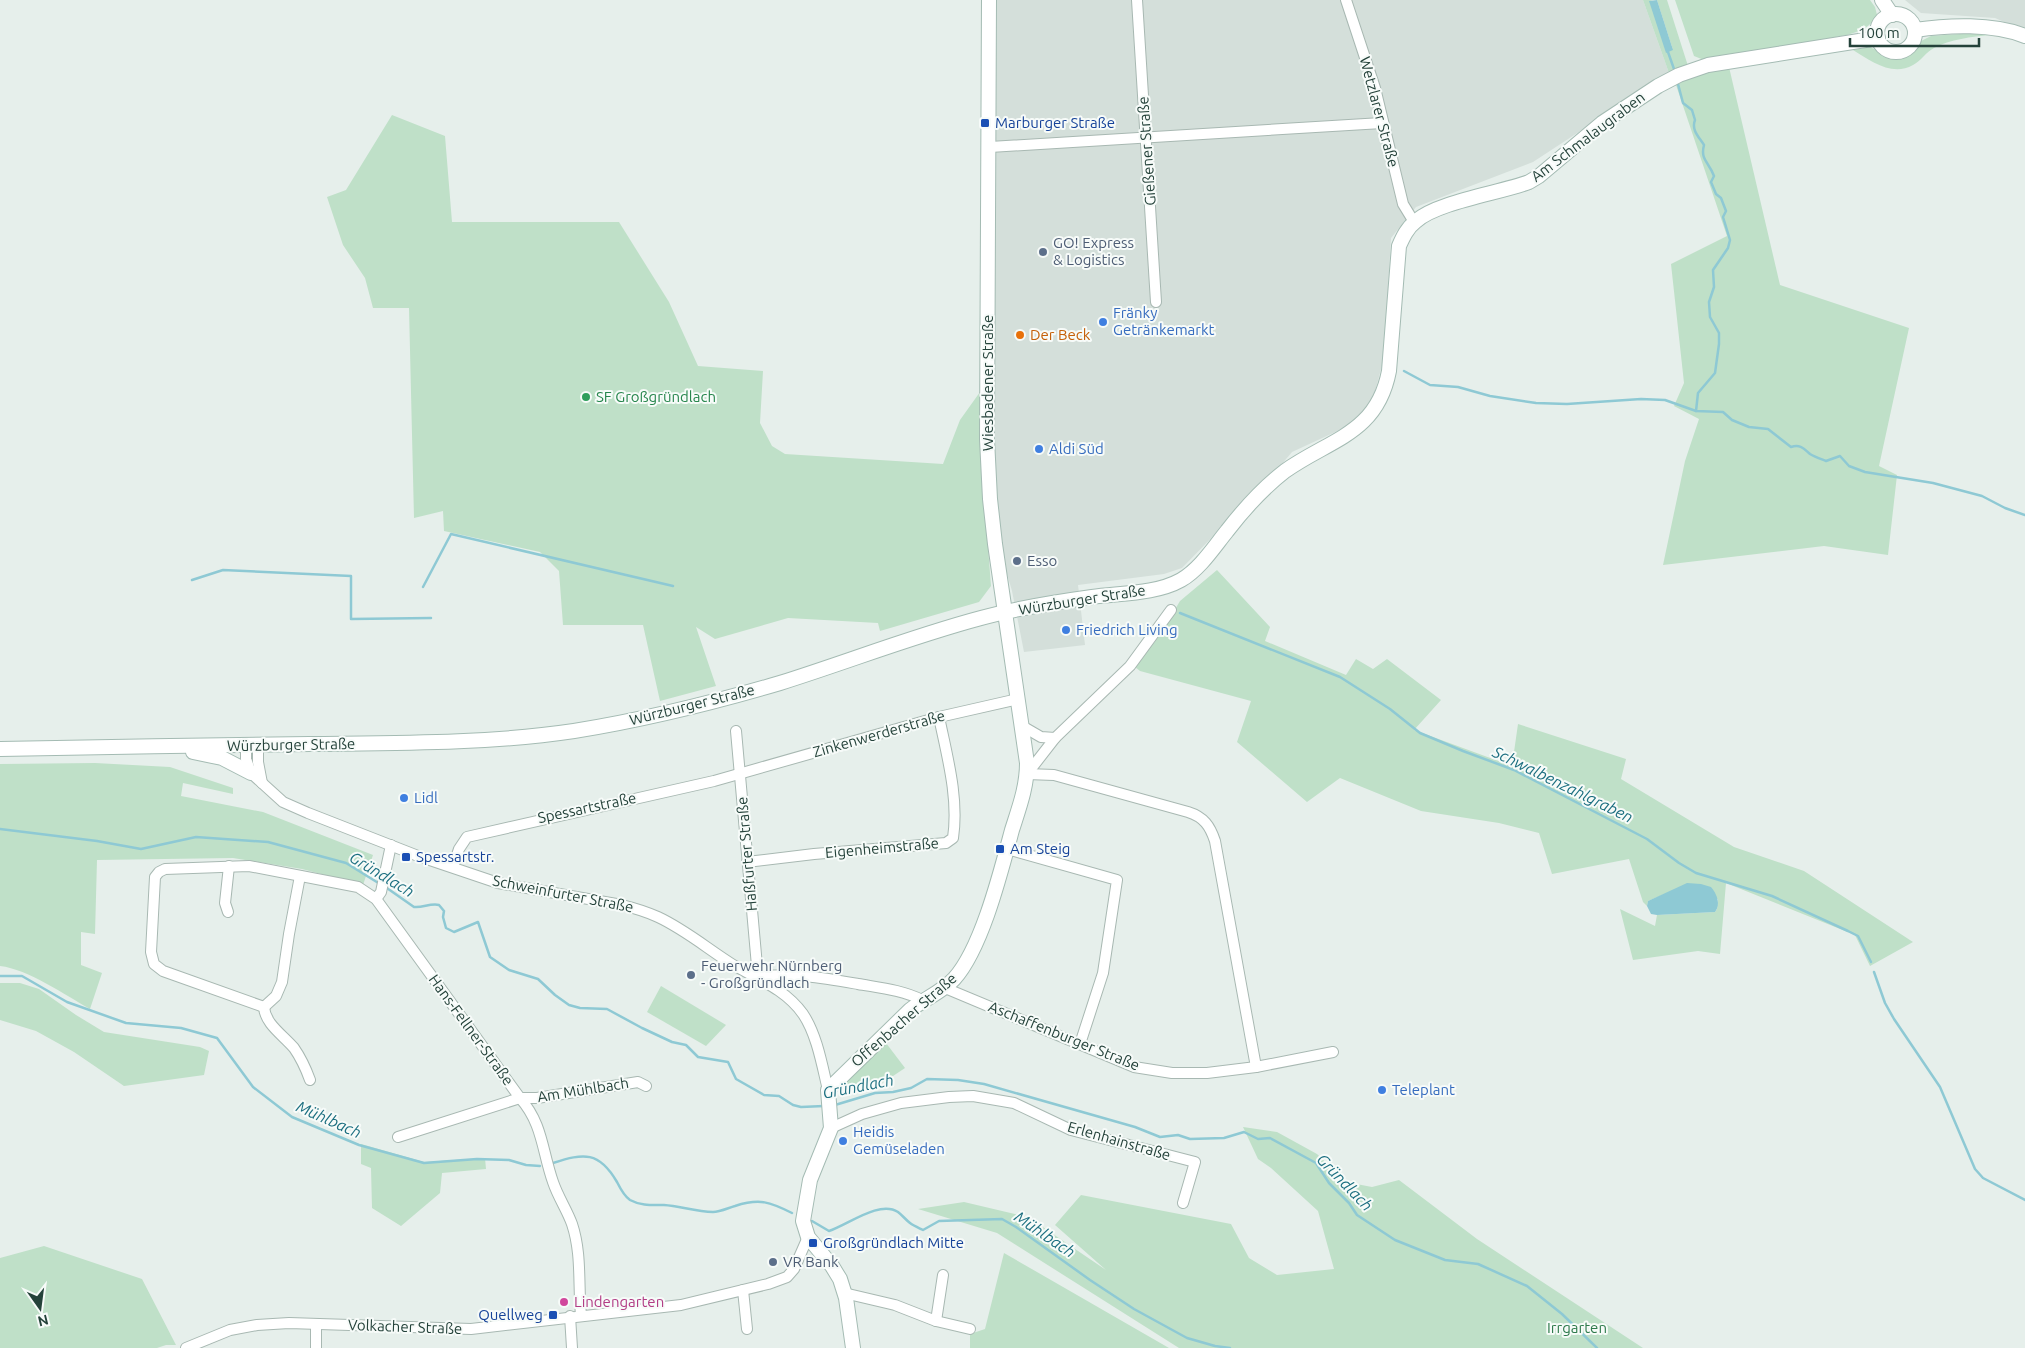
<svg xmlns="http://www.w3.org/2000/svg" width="2025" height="1348" font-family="Ubuntu,sans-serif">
	<rect width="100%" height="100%" fill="#e6efeb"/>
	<g fill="#d4dfda">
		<polygon points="997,0 1643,0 1669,73 1533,162 1416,207 1391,238 1384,358 1373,399 1363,413 1344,428 1292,452 1271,477 1182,568 1164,574 1078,585 1085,645 1024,652 1012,591 1001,553 991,440 992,285"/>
		<polygon points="1905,0 2025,0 2025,31 1995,18 1921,13"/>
	</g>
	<g fill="#bfe0c8">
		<polygon points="1643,0 1653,0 1650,1 1673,50 1657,0 1667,0 1688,66 1669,73"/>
		<path d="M1675,0H1870L1875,7L1877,15C1870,28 1860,31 1847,35L1704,60L1694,56Z"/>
		<path d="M1974,33L1990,35C1972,37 1950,39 1934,48C1926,52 1921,61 1913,65C1892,77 1871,61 1853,50L1870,47L1892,58H1899L1907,56L1921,41L1931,36Z"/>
		<polygon points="1729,67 1780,285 1909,328 1879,466 1897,475 1888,555 1824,546 1663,565 1685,461 1699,419 1674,406 1684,383 1671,264 1727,236 1675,82"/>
		<polygon points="392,115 445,136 452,222 619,222 669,302 698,366 763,371 760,423 772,446 785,454 943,464 960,420 980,392 980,442 991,586 979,602 880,631 878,623 788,618 715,639 696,627 716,686 660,701 643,625 563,625 559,571 540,552 444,531 443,511 414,518 409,308 373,308 365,278 343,245 327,197 346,190"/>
		<polygon points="1217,570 1270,627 1265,641 1346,675 1356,659 1373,669 1387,659 1441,700 1414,730 1512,766 1518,724 1626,759 1621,779 1734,847 1804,871 1913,942 1870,966 1855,935 1726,883 1720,954 1698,951 1633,960 1620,909 1655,926 1657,915 1715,912 1717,909 1718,899 1674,890 1648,901 1647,906 1643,902 1629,859 1552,874 1539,833 1499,823 1421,811 1340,778 1307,802 1237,742 1251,701 1140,671 1135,667 1160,635 1180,601"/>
		<path d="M95,763L170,767L233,788V794L183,783L181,796L263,812L373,855L363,885L302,869L233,858L97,860L95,934L81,932V965L102,973L90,1009C65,995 28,969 0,966V764Z"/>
		<polygon points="0,983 20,983 39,989 76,1015 104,1032 200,1047 209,1051 204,1075 124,1086 74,1052 36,1031 0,1020"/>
		<polygon points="661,986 726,1025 706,1046 647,1012"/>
		<polygon points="886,1043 905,1068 884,1082 843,1092 837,1089"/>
		<polygon points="1243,1127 1277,1132 1317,1154 1346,1182 1372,1187 1399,1180 1477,1239 1643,1348 1179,1348 997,1233 918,1209 964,1202 1028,1217 1106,1270 1055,1225 1081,1195 1231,1224 1249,1258 1277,1275 1334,1269 1318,1211 1271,1168 1258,1159"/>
		<polygon points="361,1144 424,1162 485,1158 486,1169 442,1173 440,1193 401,1226 372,1208 371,1168 361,1164"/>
		<polygon points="44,1246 142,1279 176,1345 166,1345 157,1348 0,1348 0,1258"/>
		<polygon points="1004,1253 1169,1348 970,1348 970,1334 985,1329"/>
	</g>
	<g fill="#8ec9d4">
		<polygon points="1657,0 1673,50 1666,53 1649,1"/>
		<path d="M1687,883L1701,884L1711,887C1717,894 1721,904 1715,912L1657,915L1651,914L1647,906L1648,901Z"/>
	</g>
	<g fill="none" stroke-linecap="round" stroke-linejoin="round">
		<g stroke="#8ec9d4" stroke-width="2.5">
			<polyline points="1668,52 1674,69"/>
			<path d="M1678,84L1683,103L1692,110L1695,120C1691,130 1699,137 1704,145C1700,160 1709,162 1714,176L1711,182L1716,194L1721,198L1726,211L1723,217L1730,240L1728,248L1713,270L1714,287L1709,302L1710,317L1719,333V344L1715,373L1698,393L1696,411"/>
			<path d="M1404,371L1430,385L1458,387L1490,396L1536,403L1567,404L1641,399L1665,400L1696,411L1723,412L1732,420L1749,427L1768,429L1791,447C1801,444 1804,449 1810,454C1815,457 1821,459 1826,461L1840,456L1849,466L1865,472L1933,483L1982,496L2005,508L2025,515"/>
			<polyline points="192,580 223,570 351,576 351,619 431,618"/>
			<polyline points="423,587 451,534 673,586"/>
			<polyline points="1180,613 1340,677 1390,709 1420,733 1463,751 1514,770 1647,839 1679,863 1696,873 1772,896 1848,931 1858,936 1871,962"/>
			<polyline points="0,829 97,841 141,849 196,837 268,842 346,863 380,884"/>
			<path d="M384,886L414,907C423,908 430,903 439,905L444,911L443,917L446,928L454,932L478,922L490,957L509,970L538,979L555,995L569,1005L580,1008L607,1009L642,1028L672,1042L686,1045L698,1057L728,1062L736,1079L764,1095L779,1096L793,1105L801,1107L824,1106"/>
			<polyline points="1874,972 1885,1003 1894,1019 1940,1087 1975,1169 1983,1178 2025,1200"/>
			<polyline points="0,976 22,976 67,1002 126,1023 181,1028 217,1038 253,1087 292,1117 359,1145 424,1163 477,1159 509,1160 526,1165 540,1166"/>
			<polyline points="835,1105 875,1093 893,1092 911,1088 927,1079 958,1080 984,1084 1135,1127 1160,1137 1178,1135 1190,1139 1224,1138 1244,1132 1258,1139 1270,1138 1316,1163 1329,1183 1349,1203 1357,1215 1395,1240 1445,1260 1478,1264 1527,1286 1562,1314 1597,1348"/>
			<path d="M553,1163C584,1153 599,1151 617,1182C620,1188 624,1196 630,1200C641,1206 652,1205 664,1205C680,1206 696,1212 713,1212C720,1212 728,1208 735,1206C760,1198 770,1202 792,1213"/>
			<path d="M812,1221L829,1231C848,1225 879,1200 898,1212C902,1215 906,1220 910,1223C914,1226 919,1228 923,1230L939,1221L1002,1219L1016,1227L1090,1280L1134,1309L1187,1338L1215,1346L1230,1348"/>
		</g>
		<defs>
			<g id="street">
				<polyline points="1137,0 1156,302"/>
				<polyline points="1346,0 1375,88 1403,204 1414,222"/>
				<polyline points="990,147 1382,123"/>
				<polyline points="1022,726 1041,737 1055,738"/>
				<path d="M736,731L758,977C792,972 824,978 858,984C881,988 902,990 922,1000"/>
				<path d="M246,745V759L251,773L283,802L308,813L418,856L498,883L622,905C634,908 647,912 658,917C686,930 709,950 735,966C760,980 786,990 803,1014C817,1035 822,1065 828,1090"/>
				<polyline points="258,745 258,762 262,783"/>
				<path d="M1027,774L1054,775L1188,812C1204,817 1210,826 1215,841L1256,1067"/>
				<polyline points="1027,774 1055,738 1130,666 1171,610"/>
				<polyline points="1007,849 1117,880 1103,973 1080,1044"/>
				<path d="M747,862L814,854L946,843L953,838C959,798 947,756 939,717"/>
				<polyline points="453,867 459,849 467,837 714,781 939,717 1018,699"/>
				<polyline points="376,899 381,892 391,845"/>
				<polyline points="228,912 225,903 229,866"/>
				<polyline points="945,988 1134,1067 1172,1073 1207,1073 1256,1067 1333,1052"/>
				<path d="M264,1007L163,971L154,964L151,952L155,877L159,872L165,869L249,866L358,887L376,899L520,1098C543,1124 542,1151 553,1182C558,1197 567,1210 572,1224C582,1254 578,1285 581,1315"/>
				<polyline points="264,1007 276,996 282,982 289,934 300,876"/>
				<path d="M264,1007C265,1024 283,1035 294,1048C301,1058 306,1069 310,1080"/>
				<polyline points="831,1128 862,1114 901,1103 949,1097 973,1096 1014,1103 1071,1130 1195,1162 1183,1203"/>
				<polyline points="398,1137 520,1098 537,1098 638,1082 646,1086"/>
				<polyline points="743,1290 747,1329"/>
				<polyline points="844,1293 895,1305 936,1321 970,1329"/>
				<polyline points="570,1316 572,1348"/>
				<polyline points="936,1321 943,1275"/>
				<polyline points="186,1348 230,1330 257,1325 289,1323 471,1329 681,1305 768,1284 787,1277 794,1269 808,1237"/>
				<polyline points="316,1348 316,1324"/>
			</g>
			<g id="secondary">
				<polyline points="1882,0 1892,15"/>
				<circle cx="1896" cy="33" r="19"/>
				<path d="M1915,30C1948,25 1993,23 2025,36"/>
				<path d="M0,749C103,747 207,745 310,744C398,743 486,744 574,731C643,720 712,703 780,683C847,662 913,636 981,618C1017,608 1056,602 1092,597C1121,593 1156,594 1181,580C1200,569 1214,547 1227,531C1244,509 1263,488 1285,471C1330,439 1377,434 1389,371L1399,246C1403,237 1407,228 1416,221C1437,202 1500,193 1529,182L1539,176L1602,123L1658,86L1679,75L1708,65L1878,38"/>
				<polyline points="193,752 222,758 251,773"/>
				<path d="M853,1348L846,1298L840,1279L832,1266L808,1237L803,1221L810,1180L831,1128L828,1090L910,1010C924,999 942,992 954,979C982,948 1001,871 1012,830C1019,808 1027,787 1027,763L995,544L990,499L987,439L989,0"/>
			</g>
		</defs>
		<use href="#street" stroke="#a8b8b2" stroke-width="12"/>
		<use href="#secondary" stroke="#a4bbb3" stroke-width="16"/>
		<use href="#street" stroke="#fff" stroke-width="10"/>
		<use href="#secondary" stroke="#fff" stroke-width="14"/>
	</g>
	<g fill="#1a4fb4" stroke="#f7fbf9" stroke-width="2">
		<rect x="980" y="118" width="10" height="10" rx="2.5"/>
		<rect x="995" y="844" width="10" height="10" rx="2.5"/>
		<rect x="401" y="852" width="10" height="10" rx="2.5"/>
		<rect x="808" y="1238" width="10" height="10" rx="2.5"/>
		<rect x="548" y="1310" width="10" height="10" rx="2.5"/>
	</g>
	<g fill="#5c6f8a" stroke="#f7fbf9" stroke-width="2">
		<circle cx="1043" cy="252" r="5"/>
		<circle cx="1017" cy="561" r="5"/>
		<circle cx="691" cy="975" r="5"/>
		<circle cx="773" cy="1262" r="5"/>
	</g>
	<g fill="#3f7fe0" stroke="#f7fbf9" stroke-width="2">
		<circle cx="1103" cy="322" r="5"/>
		<circle cx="1039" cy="449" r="5"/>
		<circle cx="1066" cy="630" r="5"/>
		<circle cx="404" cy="798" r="5"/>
		<circle cx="1382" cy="1090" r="5"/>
		<circle cx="843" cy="1141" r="5"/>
	</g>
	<circle fill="#e8710a" stroke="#f7fbf9" stroke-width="2" cx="1020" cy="335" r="5"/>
	<circle fill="#2e9e5b" stroke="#f7fbf9" stroke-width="2" cx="586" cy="397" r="5"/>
	<circle fill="#d1479c" stroke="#f7fbf9" stroke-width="2" cx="564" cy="1302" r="5"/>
	<g text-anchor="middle" stroke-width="4" stroke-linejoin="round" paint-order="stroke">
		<g font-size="15" fill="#24423a" stroke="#f7fbf9">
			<text transform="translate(1379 112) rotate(75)" y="5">Wetzlarer Straße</text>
			<text transform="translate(1588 137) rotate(-37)" y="5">Am Schmalaugraben</text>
			<text transform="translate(1147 151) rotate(-94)" y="5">Gießener Straße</text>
			<text transform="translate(988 383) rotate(-90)" y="5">Wiesbadener Straße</text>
			<text transform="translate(1082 600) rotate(-9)" y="5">Würzburger Straße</text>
			<text transform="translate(692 705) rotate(-14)" y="5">Würzburger Straße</text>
			<text transform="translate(879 734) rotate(-16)" y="5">Zinkenwerderstraße</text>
			<text transform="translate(291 745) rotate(-1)" y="5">Würzburger Straße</text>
			<text transform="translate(587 808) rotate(-12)" y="5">Spessartstraße</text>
			<text transform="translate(882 848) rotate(-5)" y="5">Eigenheimstraße</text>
			<text transform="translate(747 854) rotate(-95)" y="5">Haßfurter Straße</text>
			<text transform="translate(563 894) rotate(11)" y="5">Schweinfurter Straße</text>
			<text transform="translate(904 1020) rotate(-41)" y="5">Offenbacher Straße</text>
			<text transform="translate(471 1030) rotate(54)" y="5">Hans-Fellner-Straße</text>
			<text transform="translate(1064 1036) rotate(22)" y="5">Aschaffenburger Straße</text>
			<text transform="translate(583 1090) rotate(-9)" y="5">Am Mühlbach</text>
			<text transform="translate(1119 1141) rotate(16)" y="5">Erlenhainstraße</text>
			<text transform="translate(405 1327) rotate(2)" y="5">Volkacher Straße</text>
		</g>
		<g font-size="15" fill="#164399" stroke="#f7fbf9" text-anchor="start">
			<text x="995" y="128">Marburger Straße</text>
			<text x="1010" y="854">Am Steig</text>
			<text x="416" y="862">Spessartstr.</text>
			<text x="823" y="1248">Großgründlach Mitte</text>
			<text x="543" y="1320" text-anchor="end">Quellweg</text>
		</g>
		<g font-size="15" fill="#4e5e75" stroke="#f7fbf9" text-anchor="start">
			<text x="1053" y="248">GO! Express<tspan x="1053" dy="17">&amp; Logistics</tspan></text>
			<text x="1027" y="566">Esso</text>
			<text x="701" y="971">Feuerwehr Nürnberg<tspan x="701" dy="17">- Großgründlach</tspan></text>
			<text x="783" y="1267">VR Bank</text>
		</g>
		<g font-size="15" fill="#366cbe" stroke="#f7fbf9" text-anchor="start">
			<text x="1113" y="318">Fränky<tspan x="1113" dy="17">Getränkemarkt</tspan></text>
			<text x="1049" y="454">Aldi Süd</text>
			<text x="1076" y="635">Friedrich Living</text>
			<text x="414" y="803">Lidl</text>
			<text x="1392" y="1095">Teleplant</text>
			<text x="853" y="1137">Heidis<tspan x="853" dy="17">Gemüseladen</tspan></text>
		</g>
		<g font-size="15" fill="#c56008" stroke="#f7fbf9" text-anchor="start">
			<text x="1030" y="340">Der Beck</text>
		</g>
		<g font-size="15" fill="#27864d" stroke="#f7fbf9" text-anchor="start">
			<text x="596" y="402">SF Großgründlach</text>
		</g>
		<g font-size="15" fill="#b23c85" stroke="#f7fbf9" text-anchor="start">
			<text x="574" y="1307">Lindengarten</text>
		</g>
		<g font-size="15" fill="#2d7a4b" stroke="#f7fbf9">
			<text x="1577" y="1333">Irrgarten</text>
		</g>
		<g font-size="16" font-style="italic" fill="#1c6f80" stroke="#f7fbf9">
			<text transform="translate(1563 784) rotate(26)" y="6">Schwalbenzahlgraben</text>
			<text transform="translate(382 874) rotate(31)" y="6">Gründlach</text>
			<text transform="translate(858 1086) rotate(-11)" y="6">Gründlach</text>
			<text transform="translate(329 1119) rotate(24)" y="6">Mühlbach</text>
			<text transform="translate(1345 1182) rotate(46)" y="6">Gründlach</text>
			<text transform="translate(1045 1234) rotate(34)" y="6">Mühlbach</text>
		</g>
	</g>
	<g transform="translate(40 1308) rotate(166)" stroke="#f7fbf9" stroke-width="4" paint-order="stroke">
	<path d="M0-4L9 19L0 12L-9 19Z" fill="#24423a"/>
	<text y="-8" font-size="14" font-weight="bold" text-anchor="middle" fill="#24423a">N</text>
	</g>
	<path d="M1850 38v8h129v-8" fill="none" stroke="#24423a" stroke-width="2.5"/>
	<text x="1858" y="38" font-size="15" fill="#24423a" stroke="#f7fbf9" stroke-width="4" paint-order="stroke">100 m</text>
</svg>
